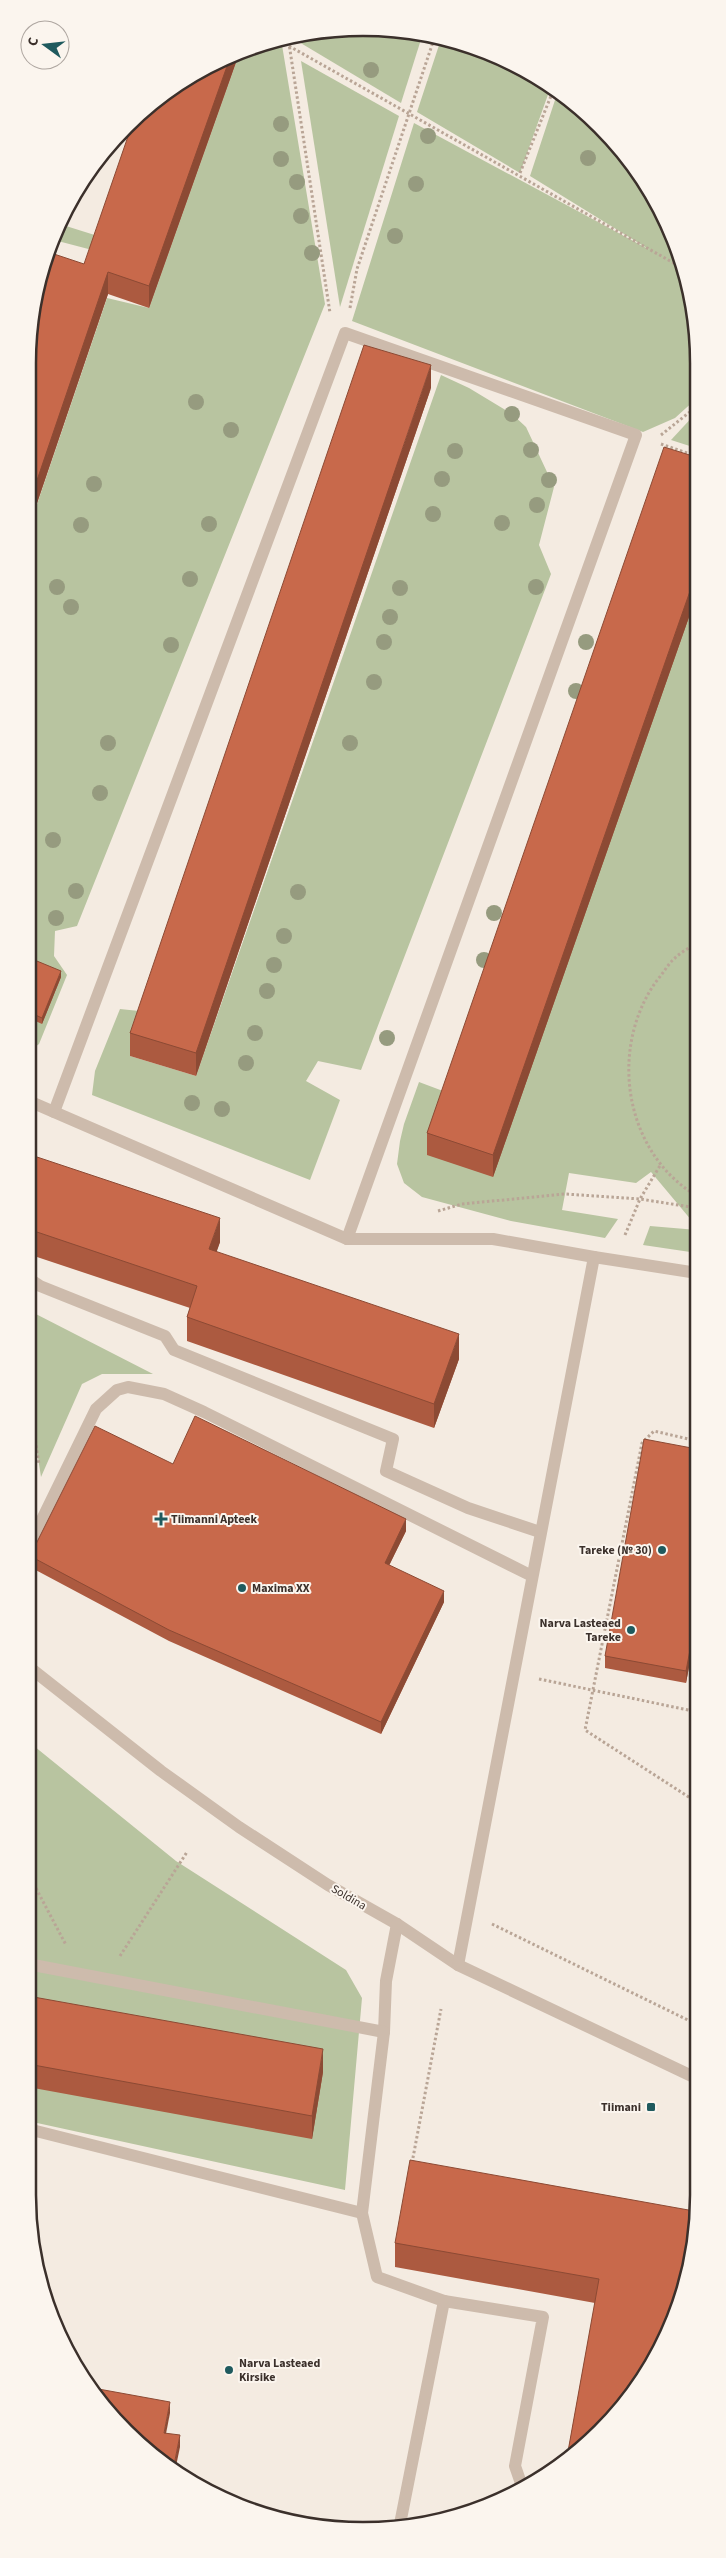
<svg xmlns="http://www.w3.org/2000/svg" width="726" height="2558" font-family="'Source Sans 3',sans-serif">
	<rect width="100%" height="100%" fill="#f4ebe1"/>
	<g fill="#b8c4a0">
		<polygon points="363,28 423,33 401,103 299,42 297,34"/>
		<polygon points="281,39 325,304 77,926 55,931 54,956 67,975 39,1044 31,1050 33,516 107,298 149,308 240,51"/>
		<path d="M441,39C478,53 519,63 550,89L520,173L417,112Z"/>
		<polygon points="301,61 399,116 340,307"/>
		<polygon points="557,94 615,142 664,215 696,319 696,399 675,418 643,432 352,321 414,123 650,250 530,176"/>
		<polygon points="66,226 101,237 96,251 54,240 43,269 55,230"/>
		<polygon points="441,375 469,388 512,414 526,427 554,487 539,545 551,574 361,1070 318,1061 306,1081 340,1100 310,1180 92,1095 95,1071 120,1009 139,1011 130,1056 196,1076"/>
		<polygon points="696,413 696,448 671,440"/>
		<polygon points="696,575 697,1227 651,1172 636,1183 569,1173 562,1210 618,1219 605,1238 511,1221 422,1197 404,1183 397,1164 400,1141 404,1124 419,1082 443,1091"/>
		<polygon points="650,1226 697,1230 697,1253 643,1245"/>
		<polygon points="30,1311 153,1374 102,1374 82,1384 41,1477 30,1406"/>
		<polygon points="29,1742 176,1861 346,1970 362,1998 345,2190 28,2121"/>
	</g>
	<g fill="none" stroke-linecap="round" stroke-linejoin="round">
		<g stroke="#b9a596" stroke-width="3" stroke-dasharray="2.5 2.5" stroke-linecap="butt">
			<polyline points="288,37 330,313"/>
			<polyline points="289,46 679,266"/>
			<polyline points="520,173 553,91"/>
			<polyline points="350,308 357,269 435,36"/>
			<polyline points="661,435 696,407"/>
			<polyline points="661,444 696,456"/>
			<path d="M697,943C689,948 681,952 675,958C668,964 664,972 658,979C608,1046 623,1152 697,1196"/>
			<polyline points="438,1211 462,1204 565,1194 640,1199 697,1208"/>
			<polyline points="625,1235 640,1199 661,1164"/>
			<polyline points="30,1406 39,1464"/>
			<polyline points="697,1441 654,1431 642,1443 585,1730 698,1803"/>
			<polyline points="539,1679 698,1712"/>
			<polyline points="29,1875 66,1945"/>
			<polyline points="492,1924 698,2025"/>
			<polyline points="120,1956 187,1852"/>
			<polyline points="412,2163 441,2009"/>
		</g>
		<g stroke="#cdbbac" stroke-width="12">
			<polyline points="76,191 83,184 86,175"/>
			<polyline points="31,1102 347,1239 493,1239 594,1257"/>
			<polyline points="54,1112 345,333 636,435 347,1239"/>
			<polyline points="31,1280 40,1286 165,1336 174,1350 393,1439 386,1471 468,1508 540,1532"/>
			<polyline points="30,1544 96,1409 117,1390 128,1387 164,1394 204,1412 532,1576"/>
			<polyline points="29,1667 161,1771 239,1827 328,1885 397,1924 458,1965 698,2079"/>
			<polyline points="397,1924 386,1981 384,2032 362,2213 377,2277 444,2301 400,2524"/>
			<polyline points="28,1964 384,2032"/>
			<polyline points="458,1965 594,1257 697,1273"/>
			<polyline points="28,2129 362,2213"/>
			<polyline points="444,2301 543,2317 515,2466 523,2489"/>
		</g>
	</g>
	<g fill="#969b7f">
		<circle cx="371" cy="70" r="8"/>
		<circle cx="281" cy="124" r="8"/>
		<circle cx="428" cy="136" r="8"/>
		<circle cx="588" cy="158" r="8"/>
		<circle cx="281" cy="159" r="8"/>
		<circle cx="297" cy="182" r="8"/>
		<circle cx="416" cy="184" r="8"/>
		<circle cx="301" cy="216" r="8"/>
		<circle cx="395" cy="236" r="8"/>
		<circle cx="312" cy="253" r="8"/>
		<circle cx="196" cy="402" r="8"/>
		<circle cx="512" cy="414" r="8"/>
		<circle cx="231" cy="430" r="8"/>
		<circle cx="531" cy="450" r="8"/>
		<circle cx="455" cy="451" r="8"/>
		<circle cx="442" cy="479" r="8"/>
		<circle cx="549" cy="480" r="8"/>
		<circle cx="94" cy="484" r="8"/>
		<circle cx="537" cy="505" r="8"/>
		<circle cx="433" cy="514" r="8"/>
		<circle cx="502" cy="523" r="8"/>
		<circle cx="209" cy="524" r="8"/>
		<circle cx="81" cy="525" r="8"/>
		<circle cx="190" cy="579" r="8"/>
		<circle cx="57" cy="587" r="8"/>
		<circle cx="536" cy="587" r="8"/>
		<circle cx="400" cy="588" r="8"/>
		<circle cx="71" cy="607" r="8"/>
		<circle cx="390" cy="617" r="8"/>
		<circle cx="384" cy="642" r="8"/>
		<circle cx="586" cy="642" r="8"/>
		<circle cx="171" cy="645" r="8"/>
		<circle cx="374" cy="682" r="8"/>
		<circle cx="576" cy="691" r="8"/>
		<circle cx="108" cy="743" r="8"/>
		<circle cx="350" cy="743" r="8"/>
		<circle cx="100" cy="793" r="8"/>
		<circle cx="53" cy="840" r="8"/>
		<circle cx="76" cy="891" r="8"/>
		<circle cx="298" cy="892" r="8"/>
		<circle cx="494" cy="913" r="8"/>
		<circle cx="56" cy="918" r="8"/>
		<circle cx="284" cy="936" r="8"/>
		<circle cx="484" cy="960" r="8"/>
		<circle cx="274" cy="965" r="8"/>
		<circle cx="267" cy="991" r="8"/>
		<circle cx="255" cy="1033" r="8"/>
		<circle cx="387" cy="1038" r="8"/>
		<circle cx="246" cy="1063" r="8"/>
		<circle cx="192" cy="1103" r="8"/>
		<circle cx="222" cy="1109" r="8"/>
	</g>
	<g fill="#ac5a40">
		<polygon points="240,51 149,308 108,294 33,515 34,298 84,264 234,53"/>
		<polygon points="431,388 196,1076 130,1056 130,1033"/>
		<polygon points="696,457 696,597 493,1177 427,1155 427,1133"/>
		<polygon points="32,959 61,977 42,1024 31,1019"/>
		<polygon points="31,1155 220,1242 216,1252 459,1359 434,1428 187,1341 187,1317 190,1308 31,1255"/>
		<polygon points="697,1449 698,1641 694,1640 686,1683 605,1668 605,1656"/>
		<polygon points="173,1464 406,1531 389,1565 444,1602 381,1734 169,1641 30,1567 30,1556"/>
		<polygon points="28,1996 323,2072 312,2139 28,2087"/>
		<polygon points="694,2211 642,2381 567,2461 567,2457 595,2303 395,2267 395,2243"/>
	</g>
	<g fill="#8c4a34">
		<polygon points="240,51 149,308 149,286 231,55"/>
		<polygon points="108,272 108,294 33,515 33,492"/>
		<polygon points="431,365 431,388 196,1076 196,1053"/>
		<polygon points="696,574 696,597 493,1177 493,1155"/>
		<polygon points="61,971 61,977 42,1024 42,1018"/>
		<polygon points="220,1218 220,1242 209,1274 209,1249"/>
		<polygon points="459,1334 459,1359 434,1428 434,1404"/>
		<polygon points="406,1519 406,1531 385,1574 385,1563"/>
		<polygon points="444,1591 444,1602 381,1734 381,1722"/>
		<polygon points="694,1629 694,1640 686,1683 686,1671"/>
		<polygon points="323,2049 323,2072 312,2139 312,2116"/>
		<polygon points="694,2211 694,2236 687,2276 677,2311"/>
		<polygon points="170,2402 170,2413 164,2444 164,2433"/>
		<polygon points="180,2435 180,2447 175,2471 173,2470"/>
	</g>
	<g fill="#c8694b" stroke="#8c4a34">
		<polygon points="231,55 149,286 108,272 33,492 34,298 48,252 84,264 134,119 176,84"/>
		<polygon points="364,345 431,365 196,1053 130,1033"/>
		<polygon points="664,447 696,457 696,574 493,1155 427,1133"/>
		<polygon points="32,959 61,971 42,1018 31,1013"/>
		<polygon points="31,1155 220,1218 209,1249 459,1334 434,1404 187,1317 197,1286 31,1230"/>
		<polygon points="195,1416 406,1519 385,1563 444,1591 381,1722 169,1630 30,1556 95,1426 173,1464"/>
		<polygon points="644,1439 697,1449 698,1630 694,1629 686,1671 605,1656"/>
		<polygon points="28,1996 323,2049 312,2116 28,2064"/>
		<polygon points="410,2160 694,2211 677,2311 673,2323 642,2381 570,2458 567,2457 599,2279 395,2243"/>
		<polygon points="93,2388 170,2402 164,2433 180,2435 173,2470 159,2461 111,2416"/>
	</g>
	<g fill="#1f5a5e" stroke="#fbf5ee" stroke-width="2">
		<path d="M158.5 1511.5h5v5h5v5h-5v5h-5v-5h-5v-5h5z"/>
		<circle cx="662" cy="1550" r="5"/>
		<circle cx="242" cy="1588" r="5"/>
		<circle cx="631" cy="1630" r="5"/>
		<rect x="646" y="2102" width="10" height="10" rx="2.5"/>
		<circle cx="229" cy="2370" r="5"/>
	</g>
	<g text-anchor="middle" stroke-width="4" stroke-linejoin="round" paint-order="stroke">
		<g font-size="12" font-weight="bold" fill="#3b302b" stroke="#fbf5ee" text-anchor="start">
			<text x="171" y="1523">Tiimanni Apteek</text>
			<text x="652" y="1554" text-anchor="end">Tareke (№ 30)</text>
			<text x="252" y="1592">Maxima XX</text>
			<text x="621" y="1627" text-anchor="end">Narva Lasteaed<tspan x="621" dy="14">Tareke</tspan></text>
			<text x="641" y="2111" text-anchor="end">Tiimani</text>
			<text x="239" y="2367">Narva Lasteaed<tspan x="239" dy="14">Kirsike</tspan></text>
		</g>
		<g font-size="12" fill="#3b302b" stroke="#fbf5ee">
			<text transform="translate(349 1897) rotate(30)" y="4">Soldina</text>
		</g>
	</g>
	<path d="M0 0H726V2558H0ZM363 36H363A327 327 0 0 1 690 363V2195A327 327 0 0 1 363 2522H363A327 327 0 0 1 36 2195V363A327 327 0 0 1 363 36Z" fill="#fbf5ee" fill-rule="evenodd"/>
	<path fill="none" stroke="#3b302b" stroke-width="2.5" d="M363 36H363A327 327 0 0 1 690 363V2195A327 327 0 0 1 363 2522H363A327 327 0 0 1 36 2195V363A327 327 0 0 1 363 36Z"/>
	<g transform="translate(45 45) rotate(285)"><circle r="24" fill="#fbf5ee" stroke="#aea6a0"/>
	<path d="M0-4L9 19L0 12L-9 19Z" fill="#1f5a5e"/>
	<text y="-8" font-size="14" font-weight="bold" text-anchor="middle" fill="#3b302b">С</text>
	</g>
</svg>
